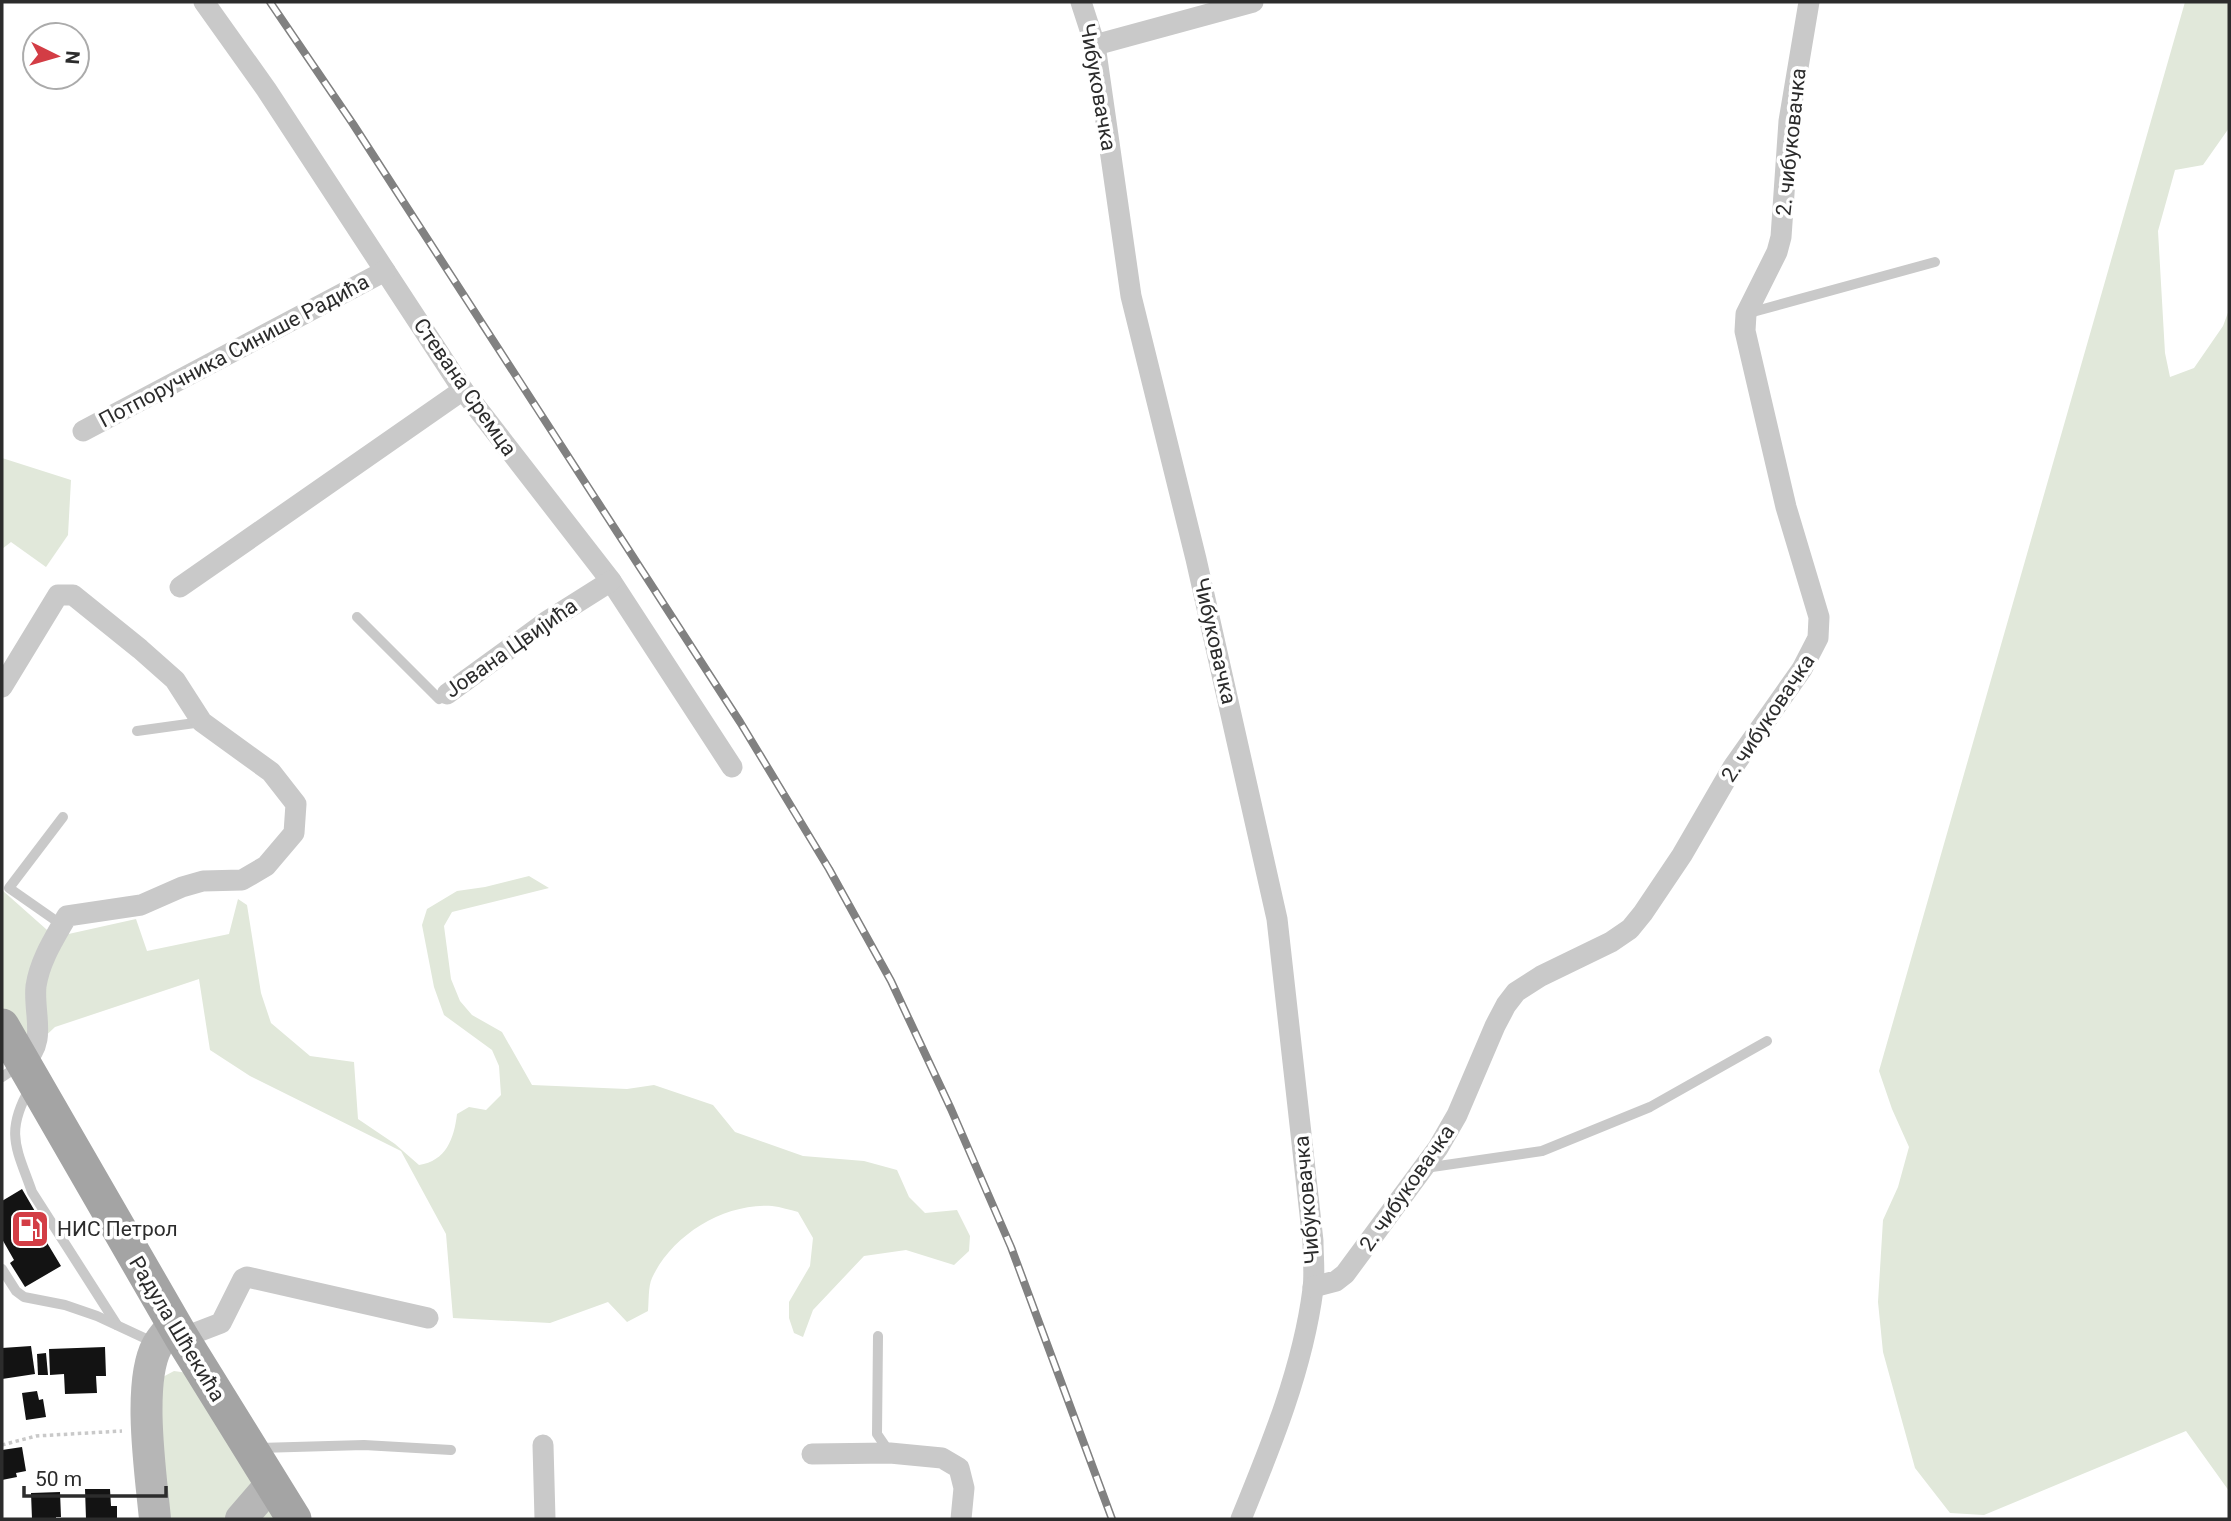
<svg xmlns="http://www.w3.org/2000/svg" width="2231" height="1521" font-family="Roboto,sans-serif">
	<rect width="100%" height="100%" fill="#fff"/>
	<g fill="#e1e8da">
		<polygon points="2185,2 2229,2 2229,128 2203,165 2175,170 2158,231 2165,353 2170,377 2194,368 2223,326 2229,310 2229,1491 2186,1431 1984,1515 1950,1513 1915,1468 1883,1352 1878,1302 1883,1220 1898,1187 1909,1147 1892,1109 1879,1071"/>
		<polygon points="2,458 71,480 68,535 46,567 11,542 2,549"/>
		<path d="M529,876L549,888L452,912L444,926L451,979L460,1001L472,1015L502,1032L532,1085L627,1089L654,1085L713,1105L735,1132L803,1156L864,1161L897,1170L909,1197L925,1213L957,1210L970,1236L969,1251L954,1265L906,1250L864,1256L813,1310L803,1337L794,1333L789,1318V1302L810,1266L813,1238L798,1212C790,1210 781,1207 772,1206C724,1203 672,1235 652,1278C648,1287 649,1301 648,1311L627,1322L608,1302L550,1323L453,1318L446,1234L401,1151L250,1076L210,1050L199,979L55,1027L38,1043L2,1026V890L55,937L136,919L147,951L229,934L238,899L247,905L261,993L271,1023L310,1056L354,1062L358,1119L395,1144L419,1165C446,1161 454,1139 457,1114L469,1107L486,1110L501,1095L499,1066L492,1050L444,1015L434,987L422,925L427,909L457,891L485,887Z"/>
		<polygon points="174,1371 188,1373 294,1519 155,1519 159,1379"/>
	</g>
	<g fill="#131313">
		<polygon points="22,1189 36,1213 28,1218 43,1243 46,1241 61,1266 25,1287 10,1263 14,1260 2,1239 2,1201"/>
		<polygon points="31,1346 35,1374 2,1379 2,1348"/>
		<polygon points="105,1347 106,1376 96,1376 97,1393 65,1394 64,1374 50,1375 49,1349"/>
		<polygon points="46,1353 48,1375 38,1375 37,1354"/>
		<polygon points="37,1391 39,1400 43,1399 46,1417 26,1420 22,1393"/>
		<polygon points="22,1447 26,1471 16,1473 17,1477 2,1480 2,1450"/>
		<polygon points="85,1489 110,1489 111,1506 117,1506 117,1519 86,1519"/>
		<polygon points="60,1492 61,1517 56,1517 56,1519 32,1519 31,1493"/>
	</g>
	<g fill="none" stroke-linecap="round" stroke-linejoin="round">
		<polyline stroke="#c9c9c9" stroke-width="3.5" stroke-dasharray="3.5 3.5" stroke-linecap="butt" points="2,1445 36,1436 122,1431"/>
		<g stroke="#c9c9c9" stroke-width="10">
			<polyline points="1749,313 1935,262"/>
			<polyline points="357,617 439,699 447,694"/>
			<polyline points="137,731 202,722"/>
			<polyline points="62,925 9,888 63,817"/>
			<polyline points="2,1077 20,1065"/>
			<path d="M30,1088C4,1133 17,1149 32,1192L117,1325"/>
			<polyline points="1425,1168 1542,1151 1650,1107 1767,1041"/>
			<polyline points="2,1269 16,1291 24,1297 65,1305 97,1316 155,1343"/>
			<polyline points="878,1336 877,1434 890,1453"/>
			<polyline points="259,1448 364,1445 451,1450"/>
		</g>
		<g stroke="#c9c9c9" stroke-width="21">
			<polyline points="204,2 266,89 463,390 611,581 732,767"/>
			<path d="M1081,2L1095,45L1131,296L1196,559L1277,919L1313,1241C1313,1257 1315,1273 1313,1289C1303,1368 1271,1446 1241,1519"/>
			<polyline points="1095,45 1253,2"/>
			<polyline points="83,431 385,271"/>
			<polyline points="180,587 463,390"/>
			<path d="M2,687L58,595H73L140,649L175,680L202,722L271,772L296,804L294,833L266,866L242,880L203,881L182,887L141,905L67,916C54,939 40,960 36,986C33,1014 48,1042 23,1063"/>
			<polyline points="447,694 546,622 611,581"/>
			<polyline points="1313,1287 1336,1281 1345,1274 1438,1148 1457,1115 1495,1026 1506,1005 1516,992 1541,976 1611,942 1630,929 1643,913 1682,855 1733,767 1802,669 1818,638 1819,617 1786,507 1745,331 1746,314 1777,252 1781,237 1789,121 1809,2"/>
			<polyline points="182,1338 221,1323 243,1279 247,1277 428,1318"/>
			<polyline points="543,1445 545,1519"/>
			<polyline points="812,1454 890,1453 942,1458 959,1468 964,1488 961,1519"/>
		</g>
		<g stroke="#b6b6b6" stroke-width="32">
			<path d="M155,1519C151,1476 137,1383 157,1346C161,1338 168,1331 174,1324"/>
			<polyline points="241,1519 271,1484"/>
		</g>
		<polyline stroke="#a4a4a4" stroke-width="35" points="2,1026 182,1338 294,1519"/>
		<defs>
			<polyline id="rail" points="270,2 353,124 740,722 829,869 891,981 951,1109 1011,1247 1112,1519"/>
		</defs>
		<use href="#rail" stroke="#818181" stroke-width="8"/>
		<use href="#rail" stroke="#fff" stroke-width="5" stroke-dasharray="16" stroke-linecap="butt"/>
	</g>
	<defs>
		<symbol id="fuel-square" viewBox="-11 -11 22 22"><rect x="-9" y="-9" width="18" height="18" rx="4" fill="#d33d45" stroke="#fff"/><path d="M-5.5-6h7V0h2V4h1.3V-2.5L3-4.5l.8-.8L6-3V5H2.5V1h-1V6h-7ZM-4.2-4.7v3.2H.2V-4.7Z" fill="#fff"/></symbol>
	</defs>
	<g fill-rule="evenodd">
		<use href="#fuel-square" x="8" y="1207" width="44" height="44"/>
	</g>
	<g text-anchor="middle" stroke-width="7" stroke-linejoin="round" paint-order="stroke">
		<g font-size="21" fill="#2c2c2c" stroke="#fff">
			<text transform="translate(1098 87) rotate(80)" y="7">Чибуковачка</text>
			<text transform="translate(1791 142) rotate(-84)" y="7">2. чибуковачка</text>
			<text transform="translate(234 351) rotate(-28)" y="7">Потпоручника Синише Радића</text>
			<text transform="translate(465 387) rotate(55)" y="7">Стевана Сремца</text>
			<text transform="translate(1215 641) rotate(77)" y="7">Чибуковачка</text>
			<text transform="translate(511 648) rotate(-35)" y="7">Јована Цвијића</text>
			<text transform="translate(1768 718) rotate(-56)" y="7">2. чибуковачка</text>
			<text transform="translate(1407 1188) rotate(-55)" y="7">2. чибуковачка</text>
			<text transform="translate(1307 1200) rotate(-95)" y="7">Чибуковачка</text>
			<text transform="translate(177 1329) rotate(59)" y="7">Радула Шћекића</text>
		</g>
		<g font-size="21" fill="#2c2c2c" stroke="#fff" text-anchor="start">
			<text x="57" y="1236">НИС Петрол</text>
		</g>
	</g>
	<rect width="2231" height="1521" fill="none" stroke="#2c2c2c" stroke-width="7"/>
	<g transform="translate(56 56) rotate(95)"><circle r="33" fill="#ffffff" stroke="#ababab" stroke-width="2"/>
	<path d="M0-5L12 26L0 18L-12 26Z" fill="#d33d45"/>
	<text y="-10" font-size="19" font-weight="bold" text-anchor="middle" fill="#2c2c2c">N</text>
	</g>
	<path d="M24 1486v10h142v-10" fill="none" stroke="#2c2c2c" stroke-width="3.5"/>
	<text x="35" y="1486" font-size="21" fill="#2c2c2c" stroke="#ffffff" stroke-width="5" paint-order="stroke">50 m</text>
</svg>
